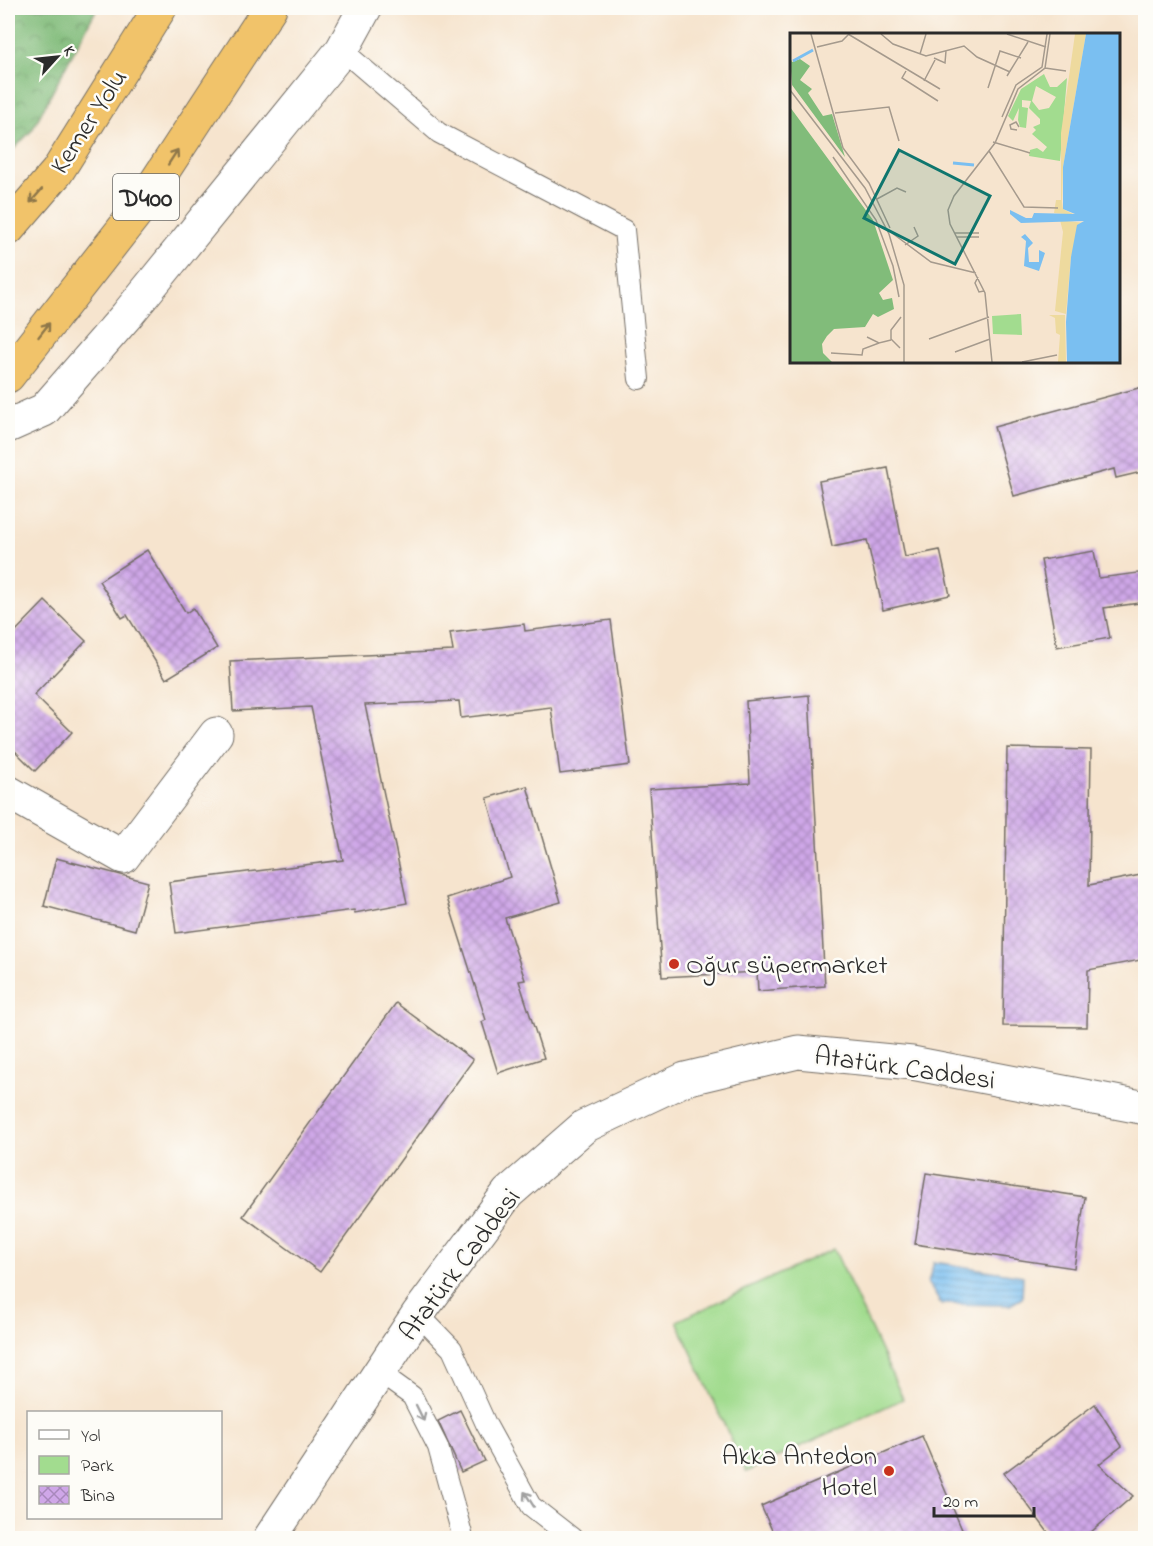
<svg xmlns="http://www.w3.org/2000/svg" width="1153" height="1546" font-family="'Indie Flower',sans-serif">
	<defs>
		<pattern id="forest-crowns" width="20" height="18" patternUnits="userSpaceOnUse" patternTransform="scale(1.5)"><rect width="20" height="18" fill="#81bc7a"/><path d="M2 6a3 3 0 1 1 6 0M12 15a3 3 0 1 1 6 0" fill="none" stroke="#6a9964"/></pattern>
		<pattern id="water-rules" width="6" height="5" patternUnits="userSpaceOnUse" patternTransform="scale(1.5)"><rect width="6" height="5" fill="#7abff1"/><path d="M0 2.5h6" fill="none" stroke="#649bc3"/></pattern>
		<pattern id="building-cross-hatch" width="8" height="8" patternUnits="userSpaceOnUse" patternTransform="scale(1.5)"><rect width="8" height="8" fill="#cfa7e8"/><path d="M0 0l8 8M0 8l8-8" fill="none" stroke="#a888bc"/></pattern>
	</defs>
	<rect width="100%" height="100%" fill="#fdfcf7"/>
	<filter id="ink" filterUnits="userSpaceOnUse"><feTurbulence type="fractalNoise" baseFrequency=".0167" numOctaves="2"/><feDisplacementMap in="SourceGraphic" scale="12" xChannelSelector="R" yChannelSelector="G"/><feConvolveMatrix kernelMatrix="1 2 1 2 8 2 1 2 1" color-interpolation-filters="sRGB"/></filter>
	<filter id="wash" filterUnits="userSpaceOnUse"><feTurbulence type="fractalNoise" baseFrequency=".008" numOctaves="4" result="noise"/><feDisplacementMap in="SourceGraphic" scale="24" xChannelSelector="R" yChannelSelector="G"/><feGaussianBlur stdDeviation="1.35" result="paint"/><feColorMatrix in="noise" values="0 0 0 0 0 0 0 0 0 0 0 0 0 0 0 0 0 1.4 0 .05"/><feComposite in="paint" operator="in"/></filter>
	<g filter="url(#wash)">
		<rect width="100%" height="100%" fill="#f6e4ce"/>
		<polygon fill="#a2dc8f" stroke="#66845d" stroke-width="1.5" points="834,1249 903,1399 746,1472 677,1321"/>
		<polygon fill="url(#forest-crowns)" stroke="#567452" stroke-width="1.5" points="8,8 97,8 32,130 8,155"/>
		<polygon fill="url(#water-rules)" stroke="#52758e" stroke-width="1.5" points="934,1262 1023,1276 1022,1298 1010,1305 941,1304 928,1283"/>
		<g id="blocks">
			<g fill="url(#building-cross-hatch)">
				<polygon points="1146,386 1146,471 1116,478 1114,469 1014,496 994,427"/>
				<polygon points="888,468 905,557 940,550 950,595 883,610 867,540 832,547 819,481"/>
				<polygon points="147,550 186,613 193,608 217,648 166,679 127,615 122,618 99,581"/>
				<polygon points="1094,551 1099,578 1146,572 1146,602 1104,608 1110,638 1057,647 1041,560"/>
				<polygon points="45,601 86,641 34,695 72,732 35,771 8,744 8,639"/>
				<polygon points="611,620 630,765 560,774 551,707 461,718 459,701 365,705 407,903 355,913 354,910 176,933 169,882 343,860 311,707 233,711 230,661 453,651 450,633 524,624 525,631"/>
				<polygon points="809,695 825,986 758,991 757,972 662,977 649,789 750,783 746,701"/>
				<polygon points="1007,748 1091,750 1089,885 1146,874 1146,959 1088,970 1087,1027 1003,1026"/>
				<polygon points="527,786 561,902 505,918 525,980 519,981 544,1058 498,1073 482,1022 486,1020 447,898 510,877 487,798"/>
				<polygon points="56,858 148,882 135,930 44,906"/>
				<polygon points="396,1003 473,1060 320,1272 243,1216"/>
				<polygon points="926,1173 1085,1197 1074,1268 915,1244"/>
				<polygon points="1095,1404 1122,1446 1099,1464 1133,1496 1083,1539 1053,1539 1004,1473"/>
				<polygon points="460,1410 485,1461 461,1472 438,1421"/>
				<polygon points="922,1436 966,1539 776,1539 761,1506"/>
			</g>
		</g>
	</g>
	<g filter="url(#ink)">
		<use href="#blocks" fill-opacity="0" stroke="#726c64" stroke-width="1.5"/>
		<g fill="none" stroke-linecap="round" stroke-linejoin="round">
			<defs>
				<g id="service">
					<polyline points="342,50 439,133 624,230 639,379"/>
					<polyline points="418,1314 452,1349 486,1424 531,1506 572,1538"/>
					<polyline points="380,1373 412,1396 438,1447 462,1534 461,1538"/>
				</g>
				<g id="minor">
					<polyline points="8,426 44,410 127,315 342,50 365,8"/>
					<polyline points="8,792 123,857 216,734"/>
				</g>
				<polyline id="tertiary" points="270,1538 418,1314 508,1193 585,1126 685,1079 798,1052 912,1063 1146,1108"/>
				<g id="trunk">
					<polyline points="8,229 57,172 160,8"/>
					<polyline points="8,376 135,214 270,8"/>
				</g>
			</defs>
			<use href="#service" stroke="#726c64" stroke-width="22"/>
			<use href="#minor" stroke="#726c64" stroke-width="35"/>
			<use href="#tertiary" stroke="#726c64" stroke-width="35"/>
			<use href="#trunk" stroke="#726c64" stroke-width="35"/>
			<use href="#service" stroke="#fff" stroke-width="20"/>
			<use href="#minor" stroke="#fff" stroke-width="33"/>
			<use href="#tertiary" stroke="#fff" stroke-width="33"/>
			<use href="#trunk" stroke="#f1c36a" stroke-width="33"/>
		</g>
		<defs><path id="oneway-shaft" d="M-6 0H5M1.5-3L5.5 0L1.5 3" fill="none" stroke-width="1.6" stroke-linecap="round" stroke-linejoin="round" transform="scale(1.5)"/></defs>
		<g stroke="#8e774a">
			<use href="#oneway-shaft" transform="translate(173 157) rotate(-57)"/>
			<use href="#oneway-shaft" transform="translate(36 196) rotate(131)"/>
			<use href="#oneway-shaft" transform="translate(44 330) rotate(-52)"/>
		</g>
		<g stroke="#a0a0a0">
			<use href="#oneway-shaft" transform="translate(420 1413) rotate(64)"/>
			<use href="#oneway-shaft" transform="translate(529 1499) rotate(-123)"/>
		</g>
	</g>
	<g fill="#c8321e" stroke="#fdfcf7" stroke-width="2">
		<circle cx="674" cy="964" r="6"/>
		<circle cx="889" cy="1471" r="6"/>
	</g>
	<g text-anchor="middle" stroke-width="5" stroke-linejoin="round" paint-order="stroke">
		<rect fill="#fdfcf7" stroke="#6a6a68" stroke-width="1.5" x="113" y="174" width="66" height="46" rx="4.5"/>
		<g font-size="26" font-weight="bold" fill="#2b2b2b">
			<text x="146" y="206">D400</text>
		</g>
		<g font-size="27" fill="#2b2b2b" stroke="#fdfcf7">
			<text transform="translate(88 121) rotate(-57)" y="9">Kemer Yolu</text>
			<text transform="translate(905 1067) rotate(8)" y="9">Atatürk Caddesi</text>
			<text transform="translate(459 1264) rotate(-53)" y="9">Atatürk Caddesi</text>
		</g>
		<g font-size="27" fill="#2b2b2b" stroke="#fdfcf7" text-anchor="start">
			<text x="686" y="973">Oğur süpermarket</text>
			<text x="877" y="1464" text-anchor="end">Akka Antedon<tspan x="877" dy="31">Hotel</tspan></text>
		</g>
	</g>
	<g transform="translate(790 33)">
		<rect width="330" height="330" fill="#f6e4ce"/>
		<path d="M254,41L260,54H267L277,45L270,128L239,123L240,117L247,115L253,119L257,114L242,101L246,97L243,94L250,91V86L239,75L241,68L232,67V74L238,75L236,95L230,94L228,87L229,75L223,88L218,83L231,56ZM246,53L266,64L259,75L249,77L242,68ZM231,281L232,302L203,301L202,283Z" fill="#a2dc8f" fill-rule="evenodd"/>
		<path d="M0,24L2,29L10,26L20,33L10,47L22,56L18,60L33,83L42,81L55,124L2,52ZM0,74L83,187L103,247L89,260L93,267L102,265L104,276L88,284L83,281L75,294L44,296L37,303L32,311L33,320L42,329H0Z" fill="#81bc7a"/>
		<path d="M285,1H296L273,134L272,169L273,176L285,182L264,180L266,167H271V100ZM270,187L294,190L281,224L276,281L265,278L273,199ZM259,282H275L276,329H268L270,302L266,300L265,285Z" fill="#eeda9e"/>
		<path d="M296,1H330V329H277L276,289L281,224L287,192L294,188L231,190L220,181V177L236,185H242L244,180L285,181L273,176V134ZM235,201L243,210L238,215L239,229H249V217L255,220L249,238L234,233L236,208L231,204Z" fill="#7abff1"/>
		<path fill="none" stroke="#7abff1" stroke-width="3" d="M3,28L23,17M163,130L184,132"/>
		<path fill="none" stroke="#a59a8d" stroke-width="1.5" d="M21,1L53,115L79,150L100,195M58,1L150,56M91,1L103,11L136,23L174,13L187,24L220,39M217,1L256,14M27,14L52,8L59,1M130,21L136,1M144,25L155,30L156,18M255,35L276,38M116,38L112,45L148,68M217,43L238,9M134,48L145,27M198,55L210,18L231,25M0,57L75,155L99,201L114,252V329M45,80L99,74L109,108M212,84L226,52L252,34L257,1M227,97L221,96L220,92L226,89L229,94M203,109L240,120M199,118L234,174L268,175M43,124L86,187L103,233L109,264M87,166L107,155L116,159M102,200L141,229L186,240M164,200H189M167,204H189M115,212L128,203L124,194M188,244L185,250L189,259L194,258M77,304L89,310L101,307M139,306L199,284M110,315L101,306V297L111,284M165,319L200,306M41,320L72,322L73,316L89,310M202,329L195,260L160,191L158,177L164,163L205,110L228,56L255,35L260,1M232,329L267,322"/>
		<path fill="#0f766e" fill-opacity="0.15" stroke="#0f766e" stroke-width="3" d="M109,117L200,163L165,231L74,185Z"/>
		<rect width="330" height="330" fill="none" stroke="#2b2b2b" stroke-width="3"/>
	</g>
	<rect width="1153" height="1546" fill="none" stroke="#fdfcf7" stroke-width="30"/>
	<rect x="27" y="1411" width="195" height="108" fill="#fdfcf7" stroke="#a9a8a5" stroke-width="1.5"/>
	<rect x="39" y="1430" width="30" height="9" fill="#ffffff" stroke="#a9a8a5" stroke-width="1.5"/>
	<text x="81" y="1441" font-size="18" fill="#2b2b2b">Yol</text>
	<rect x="39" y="1456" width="30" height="18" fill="#a2dc8f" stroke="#a9a8a5" stroke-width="1.5"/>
	<text x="81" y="1471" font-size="18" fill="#2b2b2b">Park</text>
	<rect x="39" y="1486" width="30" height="18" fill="url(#building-cross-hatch)" stroke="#a9a8a5" stroke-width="1.5"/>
	<text x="81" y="1501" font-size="18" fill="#2b2b2b">Bina</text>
	<g transform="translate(57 57) rotate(63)" stroke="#fdfcf7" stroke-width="4.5" paint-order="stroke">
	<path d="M0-4.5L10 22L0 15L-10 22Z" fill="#2b2b2b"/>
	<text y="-9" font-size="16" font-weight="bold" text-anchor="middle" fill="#2b2b2b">K</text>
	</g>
	<path d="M934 1507v9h100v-9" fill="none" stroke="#2b2b2b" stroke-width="3"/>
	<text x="943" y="1507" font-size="18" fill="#2b2b2b" stroke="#fdfcf7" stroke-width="4.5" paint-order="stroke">20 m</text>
</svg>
